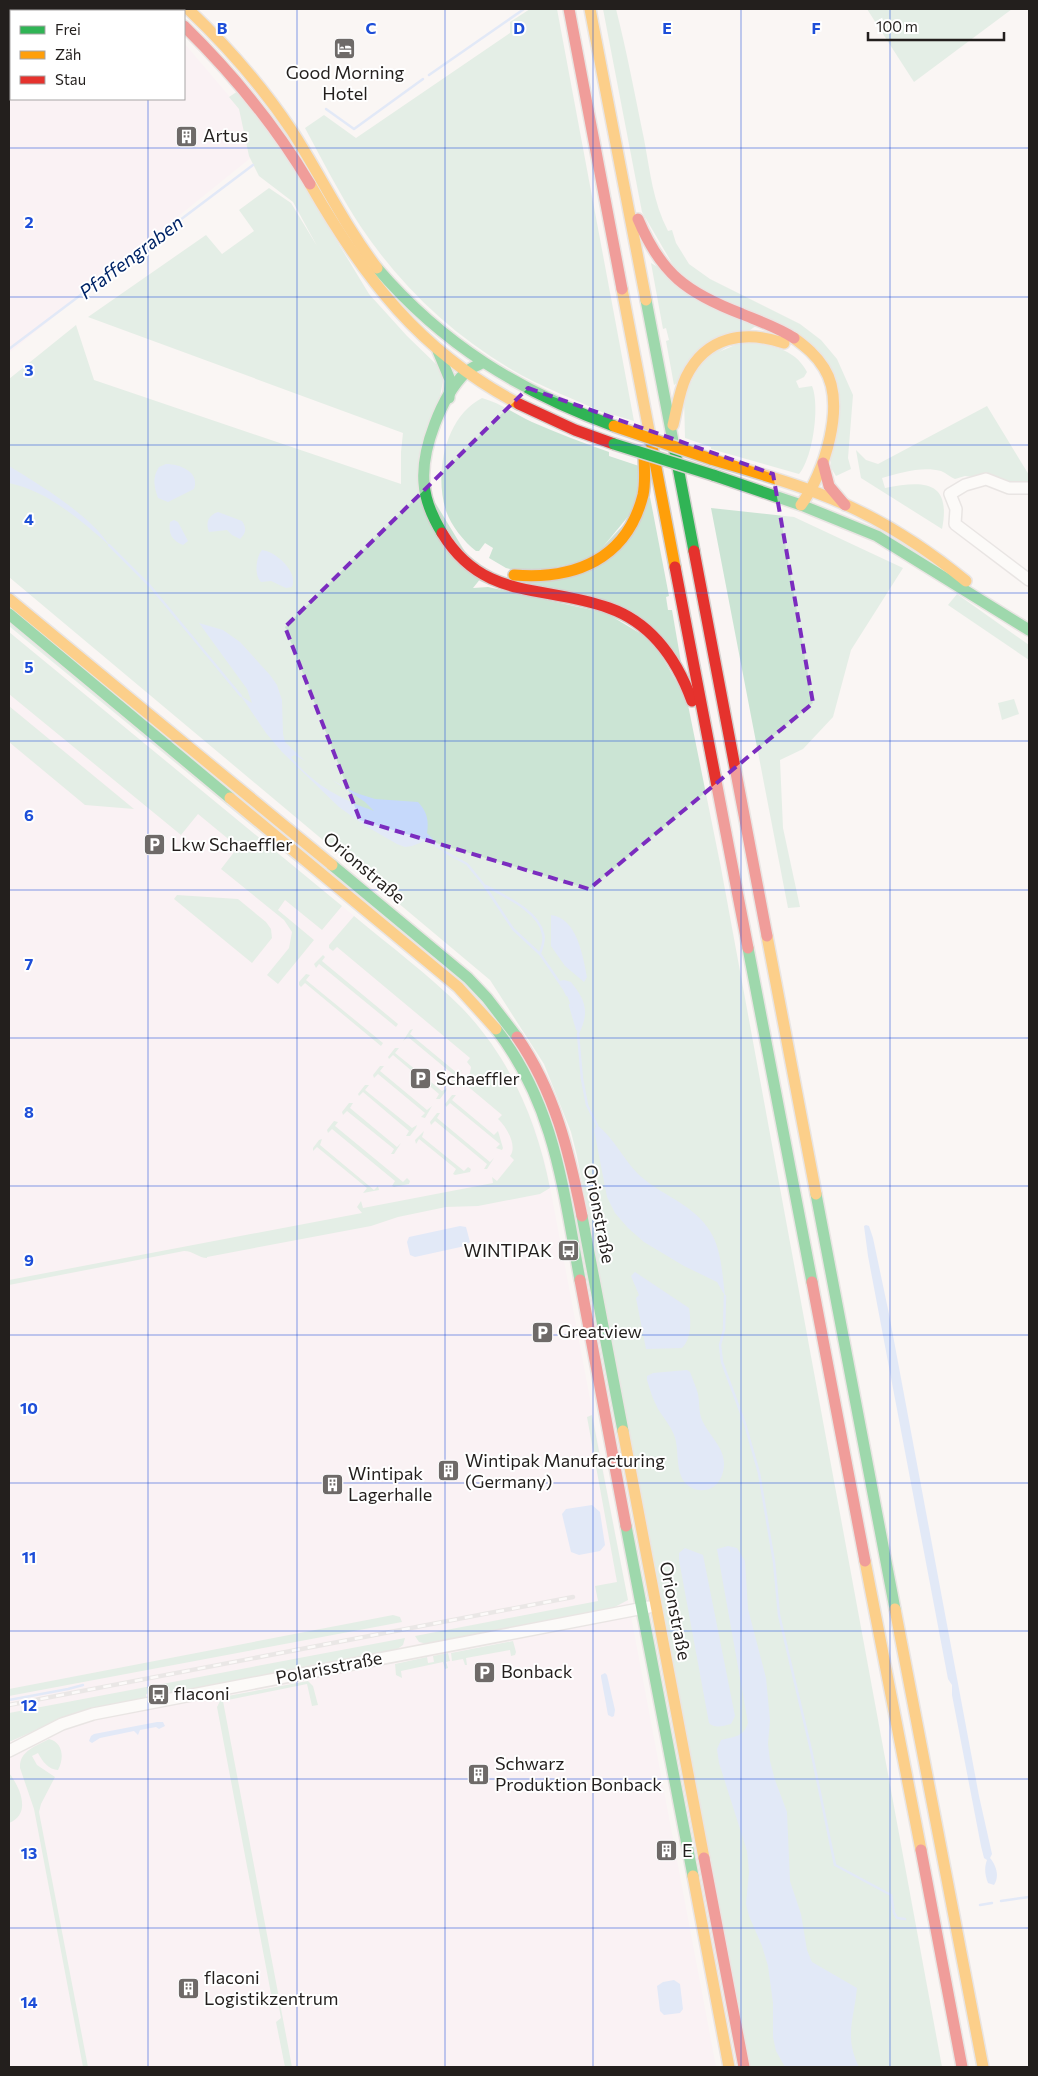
<svg xmlns="http://www.w3.org/2000/svg" width="1038" height="2076" font-family="Commissioner,sans-serif">
	<rect width="100%" height="100%" fill="#faf5f4"/>
	<g fill="#fbedf4">
		<polygon points="9,9 150,9 152,11 11,11 11,99 184,99 184,43 269,143 9,353"/>
		<polygon points="9,632 433,981 473,1021 502,1059 515,1082 534,1125 546,1166 716,2067 9,2067"/>
	</g>
	<g fill="#cbe4d4">
		<path d="M530,9H557L634,421L614,415L612,417C578,400 542,388 509,368C449,332 400,285 361,227C340,195 323,161 305,128L324,115L356,138L510,33V22Z"/>
		<path d="M603,9H616C627,52 635,96 644,139C650,171 653,202 668,231L672,230L676,243L689,264L710,279L800,324L821,340L837,359L853,395L848,458L851,469L836,476L831,468L825,364L683,282L642,212Z"/>
		<polygon points="867,9 1012,9 914,82"/>
		<polygon points="238,91 271,132 369,294 407,336 438,366 444,377 422,481 481,578 473,588 488,587 606,613 653,641 687,700 721,868 942,2067 749,2067 577,1156 571,1132 544,1064 490,980 9,577 9,379 76,325 94,380 401,484 401,452 403,433 88,317 206,235 222,254 254,231 239,210 269,188 291,203 317,246 293,202 259,176 249,156 239,109 229,97"/>
		<polygon points="651,263 757,325 674,385 666,341 669,340 666,328 663,329"/>
		<path d="M744,341C769,346 794,347 807,372L804,377L796,381L799,388L812,386C820,405 813,458 799,474L711,449V447L685,438L684,396L703,359Z"/>
		<path d="M482,398C500,403 515,414 532,422C557,433 583,443 609,452V456L639,466L636,507L592,560L526,573L506,568L489,558L493,548L485,543L479,551H476C464,542 451,525 446,511C434,473 445,417 482,398Z"/>
		<path d="M987,406L1029,475V485L965,476L955,479C950,477 946,473 941,471C922,466 900,473 882,478L885,488C922,481 952,479 942,529L861,478L856,450L866,460L878,464Z"/>
		<polygon points="650,497 669,596 666,597 668,610 672,610 682,668 657,635 524,582 575,576"/>
		<polygon points="711,508 794,517 903,568 851,650 833,717 803,749 780,760 783,828 800,907 788,908"/>
		<polygon points="957,594 1029,645 1029,660 948,605"/>
		<polygon points="9,621 303,864 301,866 9,626"/>
		<polygon points="9,632 342,906 322,930 285,900 278,910 314,940 278,984 267,975 289,948 292,932 284,920 221,869 238,847 198,814 181,835 9,694"/>
		<polygon points="1014,699 1019,714 1002,720 998,703"/>
		<polygon points="9,706 134,809 85,805 9,742"/>
		<polygon points="177,895 238,899 266,922 271,929 272,938 252,963 174,899"/>
		<path d="M354,916C390,946 429,975 462,1008C510,1058 537,1121 550,1188L540,1194L478,1206L446,1207L398,1217L371,1226L207,1257V1258C199,1258 193,1251 184,1251L9,1285V1280L362,1213L357,1207L361,1201L363,1208L493,1183L492,1177L497,1181L514,1160L510,1156C518,1146 506,1126 498,1119L502,1115L465,1084L460,1088L470,1073L471,1067L467,1062L470,1058L337,947L333,951L329,948V945Z"/>
		<polygon points="323,955 325,957 322,961 398,1024 396,1027 319,964 316,968 314,964"/>
		<polygon points="306,974 310,975 306,980 383,1043 381,1046 305,983 301,987 299,985 299,982"/>
		<polygon points="413,1029 410,1034 457,1073 462,1070 455,1081 452,1081 455,1076 408,1037 403,1041 410,1030"/>
		<polygon points="395,1048 399,1048 395,1053 442,1091 447,1088 446,1091 440,1099 436,1099 439,1094 393,1055 389,1059 388,1057"/>
		<polygon points="380,1066 384,1066 380,1071 427,1110 432,1106 425,1118 421,1117 425,1113 378,1074 374,1078 373,1075"/>
		<polygon points="365,1085 369,1085 365,1090 412,1128 417,1125 416,1128 410,1136 406,1136 409,1131 363,1092 359,1096 358,1094"/>
		<polygon points="452,1095 456,1095 452,1100 494,1135 498,1131 503,1148 502,1150 496,1148 500,1144 450,1103 446,1107 445,1104"/>
		<polygon points="349,1103 353,1103 350,1108 397,1147 401,1143 394,1154 391,1154 394,1149 347,1111 343,1115 342,1112"/>
		<polygon points="437,1113 440,1113 437,1118 490,1162 494,1158 487,1169 484,1169 487,1164 435,1121 431,1125 430,1122"/>
		<polygon points="334,1121 338,1122 335,1126 403,1182 407,1178 410,1181 409,1184 394,1187 392,1186 395,1181 332,1129 328,1133 327,1130"/>
		<polygon points="424,1131 422,1137 464,1171 468,1167 471,1169 470,1172 455,1175 453,1174 456,1169 419,1139 416,1144 415,1140"/>
		<polygon points="322,1139 320,1145 374,1190 378,1186 379,1190 363,1193 367,1188 317,1147 313,1151 313,1148 319,1140"/>
		<polygon points="592,1415 628,1600 613,1608 427,1644 419,1642 415,1636 598,1601 595,1586 617,1582 587,1417"/>
		<polygon points="393,1615 400,1617 402,1622 9,1696 9,1689"/>
		<polygon points="405,1638 403,1645 396,1650 171,1693 170,1690 146,1694 146,1698 77,1712 9,1742 9,1713"/>
		<polygon points="513,1641 516,1652 515,1655 511,1656 510,1650 466,1658 467,1665 465,1665 463,1659 452,1661 451,1653"/>
		<polygon points="448,1653 450,1661 446,1662 448,1668 445,1669 443,1662 401,1671 402,1678 396,1675 395,1664 427,1657 428,1663 434,1662 433,1656"/>
		<polygon points="308,1681 313,1686 318,1705 312,1706 307,1684 223,1701 292,2067 285,2067 276,2022 281,2018 278,2002 272,1999 217,1707 222,1697"/>
		<path d="M49,1739C64,1743 64,1759 58,1770C49,1770 42,1761 38,1753L32,1756L37,1765L55,1777L41,1804L39,1812L88,2067H83L34,1809L20,1768C19,1751 36,1746 49,1739Z"/>
		<path d="M9,1773C20,1787 32,1814 9,1823Z"/>
	</g>
	<g fill="#c6d9fb">
		<path d="M166,464C180,464 200,472 194,489L168,502L158,498C154,486 152,478 159,467Z"/>
		<path d="M9,466C40,485 90,515 109,545C80,520 48,491 9,483Z"/>
		<path d="M218,512L242,521C247,529 246,533 240,539L232,535L227,530L209,532C205,522 209,515 218,512Z"/>
		<path d="M174,520L178,522L188,541L183,545C172,541 168,533 170,522Z"/>
		<path d="M262,550C275,551 299,572 292,587L286,588L271,581L261,582C254,575 256,557 262,550Z"/>
		<path d="M199,623L223,630L240,642L270,675L277,685L282,700L283,734L285,742L305,761L295,755L291,757C314,785 340,799 374,811L365,802L332,780L356,793L375,799L418,802C427,812 429,820 427,833L445,852L425,841L412,846L405,847L397,844L364,825L339,807L282,752L266,733L241,696L252,703L247,689Z"/>
		<path d="M551,915C577,918 583,956 587,977L584,982L565,966L551,946Z"/>
		<path d="M564,980L571,982C586,1001 590,1012 578,1036C575,1017 570,997 559,981Z"/>
		<path d="M597,1125C614,1138 623,1159 638,1174C652,1187 667,1194 682,1204C721,1230 720,1254 725,1296L717,1282L684,1266L644,1242L628,1228L615,1213L607,1197L594,1130Z"/>
		<path d="M866,1225L869,1226L873,1238L889,1314L979,1796L992,1854L990,1858C996,1865 1000,1876 994,1885L988,1883C985,1875 984,1868 987,1860L984,1858L981,1846L952,1695V1685L948,1679L868,1256L864,1226Z"/>
		<polygon points="460,1226 466,1227 470,1242 465,1246 415,1257 410,1255 407,1242 409,1237"/>
		<path d="M635,1272L689,1308C691,1321 692,1338 682,1348L646,1349L636,1298L639,1295L631,1276Z"/>
		<path d="M687,1370L690,1372C693,1380 696,1387 698,1394C700,1404 698,1414 704,1424C711,1437 724,1448 724,1464C724,1473 720,1483 713,1487C707,1491 701,1491 694,1489C672,1480 681,1452 674,1435C670,1425 663,1417 658,1409C653,1400 650,1390 647,1380V1376L653,1373Z"/>
		<polygon points="592,1505 600,1512 605,1545 600,1551 579,1555 571,1552 562,1514 566,1509"/>
		<path d="M728,1546L737,1548L745,1561L748,1609L766,1678L770,1720L768,1744L770,1761L775,1780L787,1812L790,1881L801,1914L807,1950L812,1962L857,1988C854,2020 844,2037 859,2067H785L776,2051L773,2037V2003L768,1966L762,1946L749,1916L746,1904L749,1872L747,1851L719,1763L717,1749L721,1740C733,1737 744,1737 748,1723L717,1549Z"/>
		<path d="M685,1548L703,1555L735,1716L731,1724C723,1726 715,1729 709,1723L679,1560V1553Z"/>
		<polygon points="605,1673 607,1675 615,1710 614,1716 612,1717 608,1715 601,1677 601,1675"/>
		<polygon points="157,1722 163,1722 165,1726 159,1729 156,1727 140,1730 138,1735 134,1731 100,1738 92,1743 89,1741 91,1736 94,1734"/>
		<polygon points="674,1980 680,1984 683,2009 680,2013 664,2015 660,2011 657,1986 663,1982"/>
	</g>
	<g fill="none" stroke-linecap="round" stroke-linejoin="round">
		<g stroke="#c6d9fb" stroke-width="2.5">
			<polyline points="429,75 524,9"/>
			<polyline points="326,109 354,129 423,79"/>
			<polyline points="9,349 253,165"/>
			<polyline points="109,545 150,586 241,696"/>
			<polyline points="445,852 467,864 484,885 513,929 540,954 564,989 567,995"/>
			<path d="M486,886C504,896 539,911 543,934C545,940 542,948 540,953"/>
			<polyline points="570,1005 577,1029"/>
			<polyline points="578,1034 582,1079 587,1105 597,1125"/>
			<polyline points="725,1296 724,1330 720,1345 722,1362 745,1424 759,1473 774,1562 779,1615 811,1750 835,1865 891,1895 894,1913 897,1918 905,1919"/>
			<polyline points="9,1700 68,1689 83,1685"/>
			<polyline points="1001,1901 1029,1897"/>
			<polyline points="980,1905 992,1903"/>
		</g>
		<defs>
			<g id="street">
				<polyline points="1029,488 1009,488 986,479 965,485 950,494 956,509 955,524 1029,580"/>
				<polyline points="9,1751 62,1724 93,1714 649,1607"/>
			</g>
			<g id="fast">
				<path d="M377,268C443,345 519,391 614,426"/>
				<polyline points="646,300 694,551"/>
				<polyline points="438,351 450,380 449,398"/>
				<polyline points="713,475 801,505 877,536 1029,630"/>
				<path d="M442,533C433,518 425,500 424,483C421,449 442,396 465,373C470,368 476,366 482,363"/>
				<polyline points="9,614 230,798"/>
				<polyline points="332,865 468,978 487,998 517,1037"/>
				<polyline points="748,948 812,1282"/>
				<path d="M496,1029C555,1105 563,1189 580,1280"/>
				<polyline points="816,1194 895,1609"/>
				<polyline points="582,1216 623,1431"/>
				<polyline points="626,1526 693,1876"/>
			</g>
			<g id="slow">
				<polyline points="166,9 169,11"/>
				<path d="M188,9C227,46 262,86 292,131C321,176 344,225 377,268"/>
				<polyline points="590,9 646,300"/>
				<path d="M310,184C364,278 420,352 519,404"/>
				<polyline points="622,289 675,567"/>
				<path d="M794,338C806,347 816,355 824,368C847,404 824,474 801,505"/>
				<path d="M673,425C677,409 679,392 686,377C706,336 744,330 784,343"/>
				<path d="M711,459C747,470 784,480 820,494C873,514 922,545 966,581"/>
				<path d="M514,575C575,580 627,559 643,495C646,481 644,467 644,453"/>
				<polyline points="9,599 332,865"/>
				<polyline points="230,798 458,987 496,1029"/>
				<polyline points="767,936 816,1194"/>
				<polyline points="623,1431 704,1858"/>
				<polyline points="865,1561 921,1850"/>
				<polyline points="895,1609 983,2067"/>
				<polyline points="693,1876 729,2067"/>
			</g>
			<g id="jam">
				<polyline points="569,9 622,289"/>
				<path d="M184,26C233,74 275,125 310,184"/>
				<path d="M638,219C661,274 687,293 742,314C759,321 779,328 794,338"/>
				<polyline points="519,404 575,430 614,444"/>
				<polyline points="823,463 829,486 845,505"/>
				<path d="M442,533C484,602 544,584 609,608C652,623 677,660 692,701"/>
				<polyline points="694,551 767,936"/>
				<polyline points="675,567 748,948"/>
				<path d="M517,1037C555,1092 569,1152 582,1216"/>
				<polyline points="580,1280 626,1526"/>
				<polyline points="812,1282 865,1561"/>
				<polyline points="921,1850 962,2067"/>
				<polyline points="704,1858 744,2067"/>
			</g>
		</defs>
		<use href="#street" stroke="#d5d1cf" stroke-width="14"/>
		<use href="#fast" stroke="#d5d1cf" stroke-width="14"/>
		<use href="#slow" stroke="#d5d1cf" stroke-width="14"/>
		<use href="#jam" stroke="#d5d1cf" stroke-width="14"/>
		<use href="#street" stroke="#fefefd" stroke-width="11"/>
		<use href="#fast" stroke="#30b455" stroke-width="11"/>
		<use href="#slow" stroke="#ff9f0a" stroke-width="11"/>
		<use href="#jam" stroke="#e5322d" stroke-width="11"/>
		<defs>
			<polyline id="rail" points="9,1705 573,1597"/>
		</defs>
		<use href="#rail" stroke="#d8d6d5" stroke-width="4.5"/>
		<use href="#rail" stroke="#fff" stroke-width="2.5" stroke-dasharray="8" stroke-linecap="butt"/>
		<defs>
			<polyline id="fast-bridge" points="614,444 713,475"/>
			<polyline id="slow-bridge" points="614,426 711,459"/>
		</defs>
		<use href="#fast-bridge" stroke="#d5d1cf" stroke-width="14" stroke-linecap="butt"/>
		<use href="#slow-bridge" stroke="#d5d1cf" stroke-width="14" stroke-linecap="butt"/>
		<use href="#fast-bridge" stroke="#30b455" stroke-width="11"/>
		<use href="#slow-bridge" stroke="#ff9f0a" stroke-width="11"/>
	</g>
	<path d="M0 0H1038V2076H0ZM528,388L773,474L813,703L589,889L360,820L285,627Z" fill="#faf5f4" fill-opacity=".55" fill-rule="evenodd"/>
	<path fill="none" stroke="#7b2cbf" stroke-width="4" stroke-dasharray="10 6" stroke-linejoin="round" d="M528,388L773,474L813,703L589,889L360,820L285,627Z"/>
	<path fill="none" stroke="#1d4ed8" stroke-width="1" stroke-opacity="0.55" d="M148,9V11M297,9V2067M445,9V2067M593,9V2067M741,9V2067M890,9V2067M148,99V2067M9,148H1029M9,297H1029M9,445H1029M9,593H1029M9,741H1029M9,890H1029M9,1038H1029M9,1186H1029M9,1335H1029M9,1483H1029M9,1631H1029M9,1779H1029M9,1928H1029"/>
	<defs>
		<symbol id="hotel-square" viewBox="-11 -11 22 22"><rect x="-9" y="-9" width="18" height="18" rx="4" fill="#6e6a68" stroke="#fff"/><path d="M-6-4.5h1.5V1H6V5H4.5V3h-9V5H-6ZM-4 0a1.8 1.8 0 1 1 3.6 0ZM.5 0V-2.5h3Q6-2.5 6 0Z" fill="#fff"/></symbol>
		<symbol id="building-square" viewBox="-11 -11 22 22"><rect x="-9" y="-9" width="18" height="18" rx="4" fill="#6e6a68" stroke="#fff"/><path d="M-4-6H4V6H1V3H-1V6H-4ZM-2.5-4.3h1.7v1.8h-1.7ZM.8-4.3h1.7v1.8H.8ZM-2.5-1h1.7V.8h-1.7ZM.8-1h1.7V.8H.8Z" fill="#fff"/></symbol>
		<symbol id="parking-square" viewBox="-11 -11 22 22"><rect x="-9" y="-9" width="18" height="18" rx="4" fill="#6e6a68" stroke="#fff"/><path d="M-3.5-5.5H1a3.5 3.5 0 0 1 0 7H-1V5.5H-3.5ZM-1-3.4V-.6H.8a1.4 1.4 0 0 0 0-2.8Z" fill="#fff"/></symbol>
		<symbol id="bus-square" viewBox="-11 -11 22 22"><rect x="-9" y="-9" width="18" height="18" rx="4" fill="#6e6a68" stroke="#fff"/><path d="M-5-6H5V4H4V6H2V4H-2V6H-4V4H-5ZM-3.5-4V0h7V-4ZM-3.5 1.2v1.5H-2V1.2ZM2 1.2v1.5H3.5V1.2Z" fill="#fff"/></symbol>
	</defs>
	<g fill-rule="evenodd">
		<use href="#hotel-square" x="332" y="36" width="25" height="25"/>
		<use href="#building-square" x="174" y="124" width="25" height="25"/>
		<use href="#parking-square" x="142" y="832" width="25" height="25"/>
		<use href="#parking-square" x="408" y="1066" width="25" height="25"/>
		<use href="#bus-square" x="556" y="1238" width="25" height="25"/>
		<use href="#parking-square" x="530" y="1320" width="25" height="25"/>
		<use href="#building-square" x="436" y="1458" width="25" height="25"/>
		<use href="#building-square" x="320" y="1472" width="25" height="25"/>
		<use href="#parking-square" x="472" y="1660" width="25" height="25"/>
		<use href="#bus-square" x="146" y="1682" width="25" height="25"/>
		<use href="#building-square" x="466" y="1762" width="25" height="25"/>
		<use href="#building-square" x="654" y="1838" width="25" height="25"/>
		<use href="#building-square" x="176" y="1976" width="25" height="25"/>
	</g>
	<g text-anchor="middle" stroke-width="4" stroke-linejoin="round" paint-order="stroke">
		<g font-size="18" fill="#231f1d" stroke="#fff" text-anchor="start">
			<text x="345" y="79" text-anchor="middle">Good Morning<tspan x="345" dy="21">Hotel</tspan></text>
			<text x="203" y="142">Artus</text>
			<text x="171" y="851">Lkw Schaeffler</text>
			<text x="436" y="1085">Schaeffler</text>
			<text x="552" y="1257" text-anchor="end">WINTIPAK</text>
			<text x="558" y="1338">Greatview</text>
			<text x="465" y="1467">Wintipak Manufacturing<tspan x="465" dy="21">(Germany)</tspan></text>
			<text x="348" y="1480">Wintipak<tspan x="348" dy="21">Lagerhalle</tspan></text>
			<text x="501" y="1678">Bonback</text>
			<text x="174" y="1700">flaconi</text>
			<text x="495" y="1770">Schwarz<tspan x="495" dy="21">Produktion Bonback</tspan></text>
			<text x="682" y="1857">E</text>
			<text x="204" y="1984">flaconi<tspan x="204" dy="21">Logistikzentrum</tspan></text>
		</g>
		<g font-size="18" fill="#231f1d" stroke="#fff">
			<text transform="translate(364 868) rotate(40)" y="6">Orionstraße</text>
			<text transform="translate(599 1214) rotate(79)" y="6">Orionstraße</text>
			<text transform="translate(675 1611) rotate(79)" y="6">Orionstraße</text>
			<text transform="translate(329 1668) rotate(-11)" y="6">Polarisstraße</text>
		</g>
		<g font-size="19" font-style="italic" fill="#002467" stroke="#fff">
			<text transform="translate(131 257) rotate(-37)" y="7">Pfaffengraben</text>
		</g>
	</g>
	<g font-size="16" text-anchor="middle" font-weight="bold" fill="#1d4ed8" stroke="#fff" stroke-width="4" stroke-linejoin="round" paint-order="stroke">
		<text x="222" y="34">B</text>
		<text x="371" y="34">C</text>
		<text x="519" y="34">D</text>
		<text x="667" y="34">E</text>
		<text x="816" y="34">F</text>
		<text x="29" y="228">2</text>
		<text x="29" y="376">3</text>
		<text x="29" y="525">4</text>
		<text x="29" y="673">5</text>
		<text x="29" y="821">6</text>
		<text x="29" y="970">7</text>
		<text x="29" y="1118">8</text>
		<text x="29" y="1266">9</text>
		<text x="29" y="1414">10</text>
		<text x="29" y="1563">11</text>
		<text x="29" y="1711">12</text>
		<text x="29" y="1859">13</text>
		<text x="29" y="2008">14</text>
	</g>
	<rect width="1038" height="2076" fill="none" stroke="#231f1d" stroke-width="20"/>
	<rect x="10" y="10" width="175" height="90" fill="#ffffff" stroke="#a7a5a5"/>
	<rect x="20" y="26" width="25" height="8" fill="#30b455" stroke="#a7a5a5"/>
	<text x="55" y="35" font-size="15" fill="#231f1d">Frei</text>
	<rect x="20" y="51" width="25" height="8" fill="#ff9f0a" stroke="#a7a5a5"/>
	<text x="55" y="60" font-size="15" fill="#231f1d">Zäh</text>
	<rect x="20" y="76" width="25" height="8" fill="#e5322d" stroke="#a7a5a5"/>
	<text x="55" y="85" font-size="15" fill="#231f1d">Stau</text>
	<path d="M868 32v8h136v-8" fill="none" stroke="#231f1d" stroke-width="2.5"/>
	<text x="876" y="32" font-size="15" fill="#231f1d" stroke="#ffffff" stroke-width="4" paint-order="stroke">100 m</text>
</svg>
